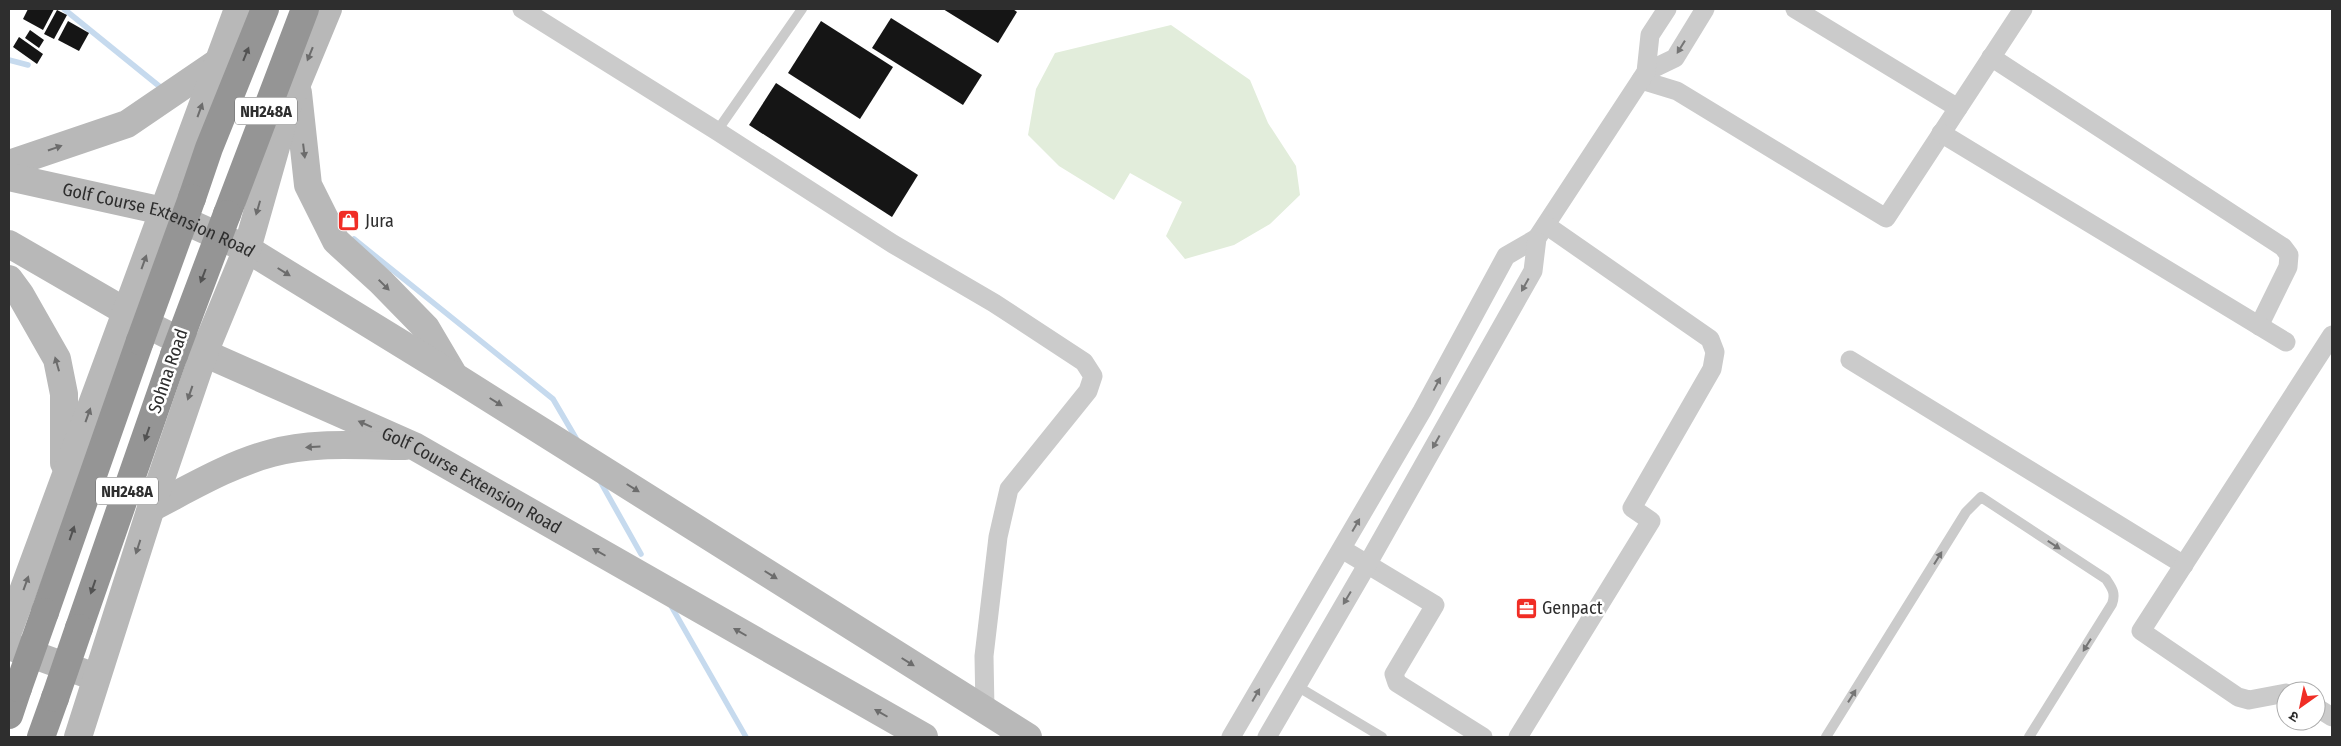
<svg xmlns="http://www.w3.org/2000/svg" width="2341" height="746" font-family="'Fira Sans Condensed','Noto Sans Devanagari',sans-serif">
	<rect width="100%" height="100%" fill="#fff"/>
	<polygon fill="#e2eddb" points="1171,25 1250,80 1268,123 1296,166 1300,195 1270,224 1234,245 1185,259 1166,236 1182,202 1130,173 1114,200 1059,166 1028,135 1036,89 1055,53"/>
	<g fill="none" stroke-linecap="round" stroke-linejoin="round">
		<g stroke="#c6daee" stroke-width="5.5">
			<polyline points="64,9 159,86"/>
			<polyline points="9,60 28,65"/>
			<polyline points="354,239 553,399 577,440"/>
			<polyline points="600,481 641,554"/>
			<polyline points="670,604 746,737"/>
		</g>
	</g>
	<g fill="#151515">
		<polygon points="28,9 54,9 43,30 23,19"/>
		<polygon points="943,9 1013,9 1017,12 998,43"/>
		<polygon points="57,10 67,15 54,39 44,34"/>
		<polygon points="891,18 982,75 963,105 872,48"/>
		<polygon points="68,21 89,33 79,51 58,40"/>
		<polygon points="821,21 893,67 860,119 788,73"/>
		<polygon points="30,30 44,40 39,48 25,38"/>
		<polygon points="19,37 43,54 37,64 13,47"/>
		<polygon points="776,83 918,175 892,217 749,125"/>
	</g>
	<g fill="none" stroke-linecap="round" stroke-linejoin="round">
		<g stroke="#cbcbcb" stroke-width="10">
			<polyline points="717,131 802,9"/>
			<polyline points="1295,685 1382,737"/>
			<path d="M1826,737L1966,512L1981,497L2106,579C2112,588 2116,593 2112,604L2029,737"/>
		</g>
		<g stroke="#cbcbcb" stroke-width="19">
			<polyline points="522,9 717,131 893,244 994,303 1084,362 1093,376 1088,391 1009,489 998,537 984,656 985,710"/>
			<polyline points="1795,9 1958,108"/>
			<polyline points="1991,57 2283,247 2289,255 2288,267 2259,326"/>
			<polyline points="1646,72 1675,58 1705,9"/>
			<polyline points="1641,80 1677,91 1886,218 2023,9"/>
			<polyline points="1941,133 2286,342"/>
			<polyline points="1850,360 2184,565"/>
			<polyline points="1342,549 1435,605 1394,674 1397,683 1483,737"/>
			<polyline points="2286,693 2249,700 2238,697 2141,631 2332,335"/>
			<polyline points="2316,707 2332,717"/>
			<polyline points="1231,737 1422,411 1506,256 1537,238"/>
			<polyline points="1267,737 1367,565 1533,271 1537,238 1646,72 1650,35 1667,9"/>
			<polyline points="1518,737 1651,521 1632,508 1712,369 1715,352 1710,339 1546,225"/>
		</g>
		<g stroke="#b8b8b8" stroke-width="28">
			<polyline points="298,93 308,185 336,241 381,282 426,328 452,372"/>
			<polyline points="9,164 127,124 218,62"/>
			<path id="s1" d="M9,177L163,211L247,249L454,376L1028,737"/>
			<path id="s2" d="M9,244L154,328L204,353L414,446L924,737"/>
			<polyline points="9,279 20,294 57,359 64,394 64,463"/>
			<path d="M151,508C190,488 230,464 272,453C315,441 361,446 405,446"/>
			<polyline points="9,629 238,9"/>
			<polyline points="9,646 87,674"/>
			<polyline points="78,737 151,508 204,353 247,249 287,108 328,9"/>
		</g>
		<g stroke="#959595" stroke-width="28">
			<polyline points="192,198 209,148 265,9"/>
			<polyline points="227,214 305,9"/>
			<polyline points="45,612 140,341"/>
			<polyline points="79,628 174,355"/>
			<polyline points="9,715 18,688"/>
			<polyline points="41,737 55,698"/>
		</g>
		<g stroke="#959595" stroke-width="28">
			<polyline points="140,341 192,198"/>
			<polyline points="174,355 227,214"/>
			<polyline points="18,688 45,612"/>
			<polyline points="55,698 79,628"/>
		</g>
	</g>
	<defs><path id="oneway-solid" d="M-6-.8H1V-3.2L6.5 0L1 3.2V.8H-6Z" transform="scale(1.25)"/></defs>
	<g fill="#757575">
		<use href="#oneway-solid" transform="translate(1681 47) rotate(122)"/>
		<use href="#oneway-solid" transform="translate(1525 285) rotate(119)"/>
		<use href="#oneway-solid" transform="translate(1437 384) rotate(-62)"/>
		<use href="#oneway-solid" transform="translate(1436 442) rotate(119)"/>
		<use href="#oneway-solid" transform="translate(1356 525) rotate(-60)"/>
		<use href="#oneway-solid" transform="translate(2054 545) rotate(33)"/>
		<use href="#oneway-solid" transform="translate(1938 558) rotate(-58)"/>
		<use href="#oneway-solid" transform="translate(1347 598) rotate(121)"/>
		<use href="#oneway-solid" transform="translate(2087 645) rotate(122)"/>
		<use href="#oneway-solid" transform="translate(1256 695) rotate(-60)"/>
		<use href="#oneway-solid" transform="translate(1852 696) rotate(-58)"/>
	</g>
	<g fill="#525252">
		<use href="#oneway-solid" transform="translate(246 54) rotate(-68)"/>
		<use href="#oneway-solid" transform="translate(203 276) rotate(111)"/>
		<use href="#oneway-solid" transform="translate(147 434) rotate(109)"/>
		<use href="#oneway-solid" transform="translate(72 533) rotate(-71)"/>
		<use href="#oneway-solid" transform="translate(93 587) rotate(109)"/>
	</g>
	<g fill="#6c6c6c">
		<use href="#oneway-solid" transform="translate(310 54) rotate(112)"/>
		<use href="#oneway-solid" transform="translate(200 110) rotate(-70)"/>
		<use href="#oneway-solid" transform="translate(55 148) rotate(-19)"/>
		<use href="#oneway-solid" transform="translate(304 151) rotate(83)"/>
		<use href="#oneway-solid" transform="translate(258 208) rotate(106)"/>
		<use href="#oneway-solid" transform="translate(144 262) rotate(-70)"/>
		<use href="#oneway-solid" transform="translate(284 272) rotate(32)"/>
		<use href="#oneway-solid" transform="translate(384 285) rotate(45)"/>
		<use href="#oneway-solid" transform="translate(57 364) rotate(-106)"/>
		<use href="#oneway-solid" transform="translate(190 393) rotate(109)"/>
		<use href="#oneway-solid" transform="translate(496 402) rotate(32)"/>
		<use href="#oneway-solid" transform="translate(88 415) rotate(-70)"/>
		<use href="#oneway-solid" transform="translate(365 424) rotate(-156)"/>
		<use href="#oneway-solid" transform="translate(313 447) rotate(176)"/>
		<use href="#oneway-solid" transform="translate(633 488) rotate(32)"/>
		<use href="#oneway-solid" transform="translate(138 547) rotate(108)"/>
		<use href="#oneway-solid" transform="translate(599 552) rotate(-150)"/>
		<use href="#oneway-solid" transform="translate(771 575) rotate(32)"/>
		<use href="#oneway-solid" transform="translate(26 583) rotate(-70)"/>
		<use href="#oneway-solid" transform="translate(740 632) rotate(-150)"/>
		<use href="#oneway-solid" transform="translate(908 662) rotate(32)"/>
		<use href="#oneway-solid" transform="translate(881 713) rotate(-150)"/>
	</g>
	<defs>
		<symbol id="shop-square" viewBox="-11 -11 22 22"><rect x="-9" y="-9" width="18" height="18" rx="4" fill="#f02d25" stroke="#fff"/><path d="M-5-2.5h2.3a2.7 3.5 0 0 1 5.4 0H5L5.5 6h-11ZM-1.5-2.5h3a1.5 2.3 0 0 0-3 0Z" fill="#fff"/></symbol>
		<symbol id="office-square" viewBox="-11 -11 22 22"><rect x="-9" y="-9" width="18" height="18" rx="4" fill="#f02d25" stroke="#fff"/><path d="M-6-3h4V-5.5h4V-3h4V5H-6ZM-1-4.5V-3h2v-1.5ZM-6 0V1H6V0Z" fill="#fff"/></symbol>
	</defs>
	<g fill-rule="evenodd">
		<use href="#shop-square" x="336" y="208" width="25" height="25"/>
		<use href="#office-square" x="1514" y="596" width="25" height="25"/>
	</g>
	<g text-anchor="middle" stroke-width="5" stroke-linejoin="round" paint-order="stroke">
		<g fill="#fff" stroke="#6d6d6d" stroke-width="1">
			<rect x="235" y="97.5" width="62" height="27" rx="4"/>
			<rect x="96" y="477.5" width="62" height="27" rx="4"/>
		</g>
		<g font-size="16" font-weight="bold" fill="#2e2e2e">
			<text x="266" y="117">NH248A</text>
			<text x="127" y="497">NH248A</text>
		</g>
		<g font-size="18" fill="#2e2e2e" stroke="#fff" text-anchor="start">
			<text x="365" y="227">Jura</text>
			<text x="1542" y="614">Genpact</text>
		</g>
		<g font-size="18" fill="#2e2e2e" stroke="#fff">
			<text dy="6" stroke="none"><textPath href="#s1" startOffset="156">Golf Course Extension Road</textPath></text>
			<text transform="translate(168 371) rotate(-71)" y="6">Sohna Road</text>
			<text dy="6" stroke="none"><textPath href="#s2" startOffset="520">Golf Course Extension Road</textPath></text>
		</g>
	</g>
	<rect width="2341" height="746" fill="none" stroke="#2e2e2e" stroke-width="20"/>
	<g transform="translate(2301 706) rotate(213)"><circle r="24" fill="#ffffff" stroke="#ababab"/>
	<path d="M0-4L9 19L0 12L-9 19Z" fill="#f02d25"/>
	<text y="-8" font-size="14" font-weight="bold" text-anchor="middle" fill="#2e2e2e">उ</text>
	</g>
</svg>
